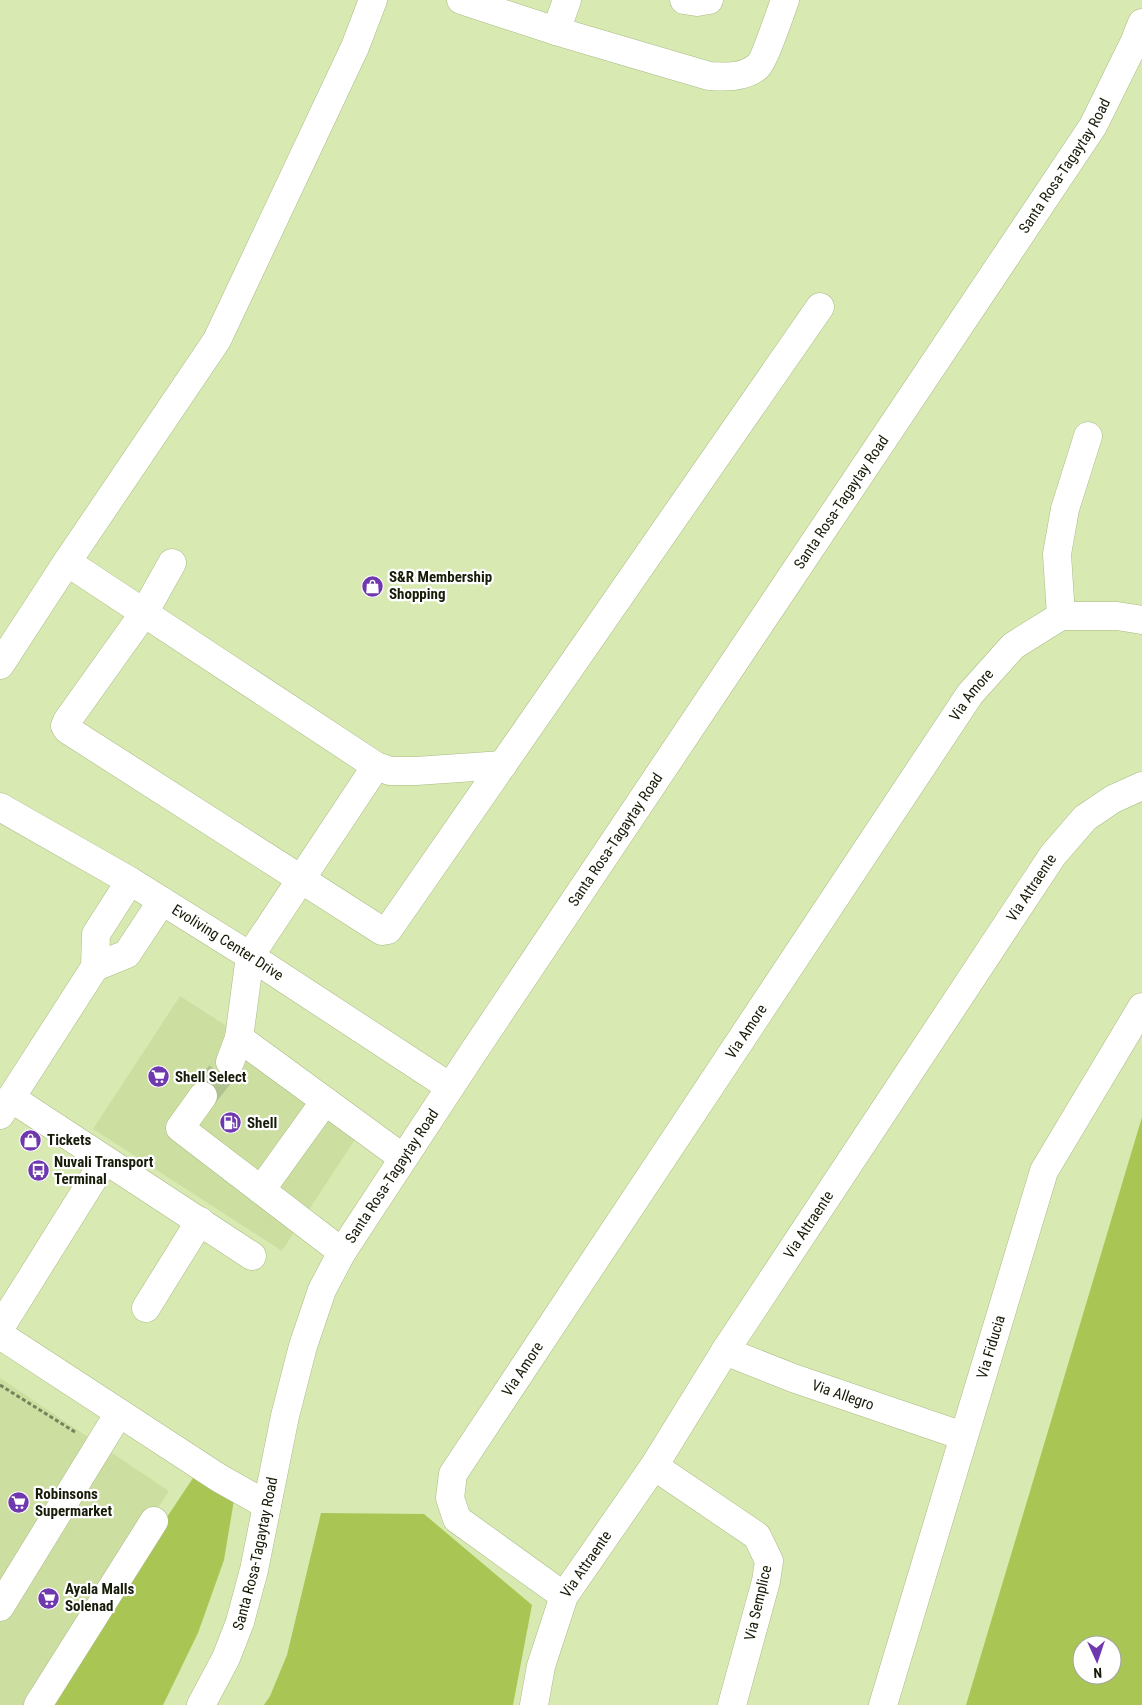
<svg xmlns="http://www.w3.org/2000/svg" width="1142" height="1705" font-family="'Roboto Condensed',sans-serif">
	<rect width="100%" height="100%" fill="#d8eab2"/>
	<g fill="#ccdfa1">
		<polygon points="180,996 369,1118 282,1251 93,1129"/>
		<polygon points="0,1378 169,1491 27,1705 0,1705"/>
	</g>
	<g fill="#a9c655" fill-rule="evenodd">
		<path d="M1142,1117V1705H966ZM1082,1645H1112V1675H1082Z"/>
		<polygon points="201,1466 236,1488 224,1560 198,1633 165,1701 163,1705 42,1705"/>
		<polygon points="321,1513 424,1514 532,1605 513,1705 264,1705 270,1696 287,1655"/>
	</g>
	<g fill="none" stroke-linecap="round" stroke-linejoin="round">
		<polyline stroke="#b1c190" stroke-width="28" stroke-dasharray="28 14" stroke-linecap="butt" points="203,1096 230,1062"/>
		<defs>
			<g id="minor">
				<path d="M461,0L556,31L709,76C725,77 745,78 758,66C764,61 781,11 785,0"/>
				<polyline points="684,0 697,2 709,0"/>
				<polyline points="556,31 567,0"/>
				<polyline points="67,562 376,766 390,771 416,771 503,765"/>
				<polyline points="172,563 144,613 67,721 65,726 68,730 382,931 388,930 820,307"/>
				<polyline points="1061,616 1117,616 1142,620"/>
				<polyline points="0,665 67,562 217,340 355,47 373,0"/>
				<path id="s1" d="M0,807L130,881L250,956L450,1087"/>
				<polyline points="95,967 127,954 162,901"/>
				<polyline points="239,1038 403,1158"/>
				<polyline points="230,1062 239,1038 250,956 376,766"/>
				<polyline points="203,1096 180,1128 342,1252"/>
				<polyline points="11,1098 252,1256"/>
				<polyline points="0,1115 95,967 96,934 130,881"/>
				<polyline points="261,1190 325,1101"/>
				<polyline points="146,1308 200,1221"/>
				<polyline points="0,1328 105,1160"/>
				<polyline points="0,1335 219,1478 267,1505"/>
				<path id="s2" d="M725,1351L793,1378L963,1436"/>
				<polyline points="654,1466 757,1536 769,1561 766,1581 732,1705"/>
				<path id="s3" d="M564,1596L457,1519L450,1498L453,1474L970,694L1013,646L1061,616L1057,554L1065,509L1088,436"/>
				<polyline points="0,1607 119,1413"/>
				<polyline points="38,1705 154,1521"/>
				<path id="s4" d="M534,1705L541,1666L564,1596L654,1466L725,1351L1053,855L1085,818L1113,799L1142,786"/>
				<path id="s5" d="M883,1705L1044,1171L1142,1007"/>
			</g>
			<g id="major">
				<path id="s6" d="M201,1705L226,1658L240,1622L254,1570L285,1416L303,1346L322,1290L342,1252L474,1051L1093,126L1134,43L1142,23"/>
			</g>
		</defs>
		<use href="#minor" stroke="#aaba84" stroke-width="29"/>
		<use href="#major" stroke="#aaba84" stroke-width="29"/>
		<polyline stroke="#76825b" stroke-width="3" stroke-dasharray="4 2.5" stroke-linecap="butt" points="0,1385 75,1432"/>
		<use href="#minor" stroke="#fff" stroke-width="28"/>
		<use href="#major" stroke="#fff" stroke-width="28"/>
	</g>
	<defs>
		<symbol id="shop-disc" viewBox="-11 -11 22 22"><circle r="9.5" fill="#7038ae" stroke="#fff"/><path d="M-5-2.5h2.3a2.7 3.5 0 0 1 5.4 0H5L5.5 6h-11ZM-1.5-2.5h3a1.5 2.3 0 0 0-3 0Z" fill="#fff"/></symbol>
		<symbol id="supermarket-disc" viewBox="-11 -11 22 22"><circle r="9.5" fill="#7038ae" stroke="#fff"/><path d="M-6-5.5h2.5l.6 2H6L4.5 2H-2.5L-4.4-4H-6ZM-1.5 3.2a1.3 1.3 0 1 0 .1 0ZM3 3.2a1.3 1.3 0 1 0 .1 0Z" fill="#fff"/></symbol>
		<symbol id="fuel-disc" viewBox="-11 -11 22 22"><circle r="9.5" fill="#7038ae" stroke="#fff"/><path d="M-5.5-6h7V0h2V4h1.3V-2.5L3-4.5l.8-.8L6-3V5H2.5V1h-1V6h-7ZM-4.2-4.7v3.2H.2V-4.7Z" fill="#fff"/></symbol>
		<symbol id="bus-disc" viewBox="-11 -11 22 22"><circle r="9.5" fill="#7038ae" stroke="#fff"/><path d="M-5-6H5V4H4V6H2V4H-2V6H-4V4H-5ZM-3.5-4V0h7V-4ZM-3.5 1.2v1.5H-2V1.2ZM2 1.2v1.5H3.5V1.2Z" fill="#fff"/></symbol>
	</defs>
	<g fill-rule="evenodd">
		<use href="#shop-disc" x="360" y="574" width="25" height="25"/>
		<use href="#supermarket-disc" x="146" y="1064" width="25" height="25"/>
		<use href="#fuel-disc" x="218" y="1110" width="25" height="25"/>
		<use href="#shop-disc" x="18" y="1128" width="25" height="25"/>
		<use href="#bus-disc" x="26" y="1158" width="25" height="25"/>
		<use href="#supermarket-disc" x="6" y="1490" width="25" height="25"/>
		<use href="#supermarket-disc" x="36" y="1586" width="25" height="25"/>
	</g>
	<g text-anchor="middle" stroke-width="4.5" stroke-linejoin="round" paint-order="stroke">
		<g font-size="15" fill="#161c07" stroke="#fff">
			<text dy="5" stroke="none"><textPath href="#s6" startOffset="1782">Santa Rosa-Tagaytay Road</textPath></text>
			<text dy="5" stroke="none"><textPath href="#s6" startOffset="1378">Santa Rosa-Tagaytay Road</textPath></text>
			<text dy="5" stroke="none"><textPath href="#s3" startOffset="1114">Via Amore</textPath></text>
			<text dy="5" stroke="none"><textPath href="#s6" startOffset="972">Santa Rosa-Tagaytay Road</textPath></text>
			<text dy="5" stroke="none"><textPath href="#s4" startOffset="962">Via Attraente</textPath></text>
			<text dy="5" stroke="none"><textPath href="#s1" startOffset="265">Evoliving Center Drive</textPath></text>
			<text dy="5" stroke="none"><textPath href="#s3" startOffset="709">Via Amore</textPath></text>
			<text dy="5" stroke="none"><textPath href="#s6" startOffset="568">Santa Rosa-Tagaytay Road</textPath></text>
			<text dy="5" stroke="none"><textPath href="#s4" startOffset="558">Via Attraente</textPath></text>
			<text dy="5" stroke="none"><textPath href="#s5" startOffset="374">Via Fiducia</textPath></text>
			<text dy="5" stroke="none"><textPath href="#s3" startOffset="304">Via Amore</textPath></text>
			<text dy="5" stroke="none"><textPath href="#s2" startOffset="126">Via Allegro</textPath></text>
			<text dy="5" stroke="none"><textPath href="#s6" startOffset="162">Santa Rosa-Tagaytay Road</textPath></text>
			<text dy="5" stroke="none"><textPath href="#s4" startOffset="152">Via Attraente</textPath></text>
			<text transform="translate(758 1603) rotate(-77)" y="5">Via Semplice</text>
		</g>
		<g font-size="15" font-weight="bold" fill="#161c07" stroke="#fff" text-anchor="start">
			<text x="389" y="582">S&amp;R Membership<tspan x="389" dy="17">Shopping</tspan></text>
			<text x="175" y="1082">Shell Select</text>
			<text x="247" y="1128">Shell</text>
			<text x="47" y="1145">Tickets</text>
			<text x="54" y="1167">Nuvali Transport<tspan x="54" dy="17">Terminal</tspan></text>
			<text x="35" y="1499">Robinsons<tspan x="35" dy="17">Supermarket</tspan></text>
			<text x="65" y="1594">Ayala Malls<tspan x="65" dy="17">Solenad</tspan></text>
		</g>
	</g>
	<g transform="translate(1097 1660) rotate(177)"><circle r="24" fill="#ffffff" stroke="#a2a49c"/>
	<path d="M0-4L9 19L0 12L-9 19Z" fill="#7038ae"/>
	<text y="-8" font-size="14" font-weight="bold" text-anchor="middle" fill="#161c07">N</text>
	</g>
</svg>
